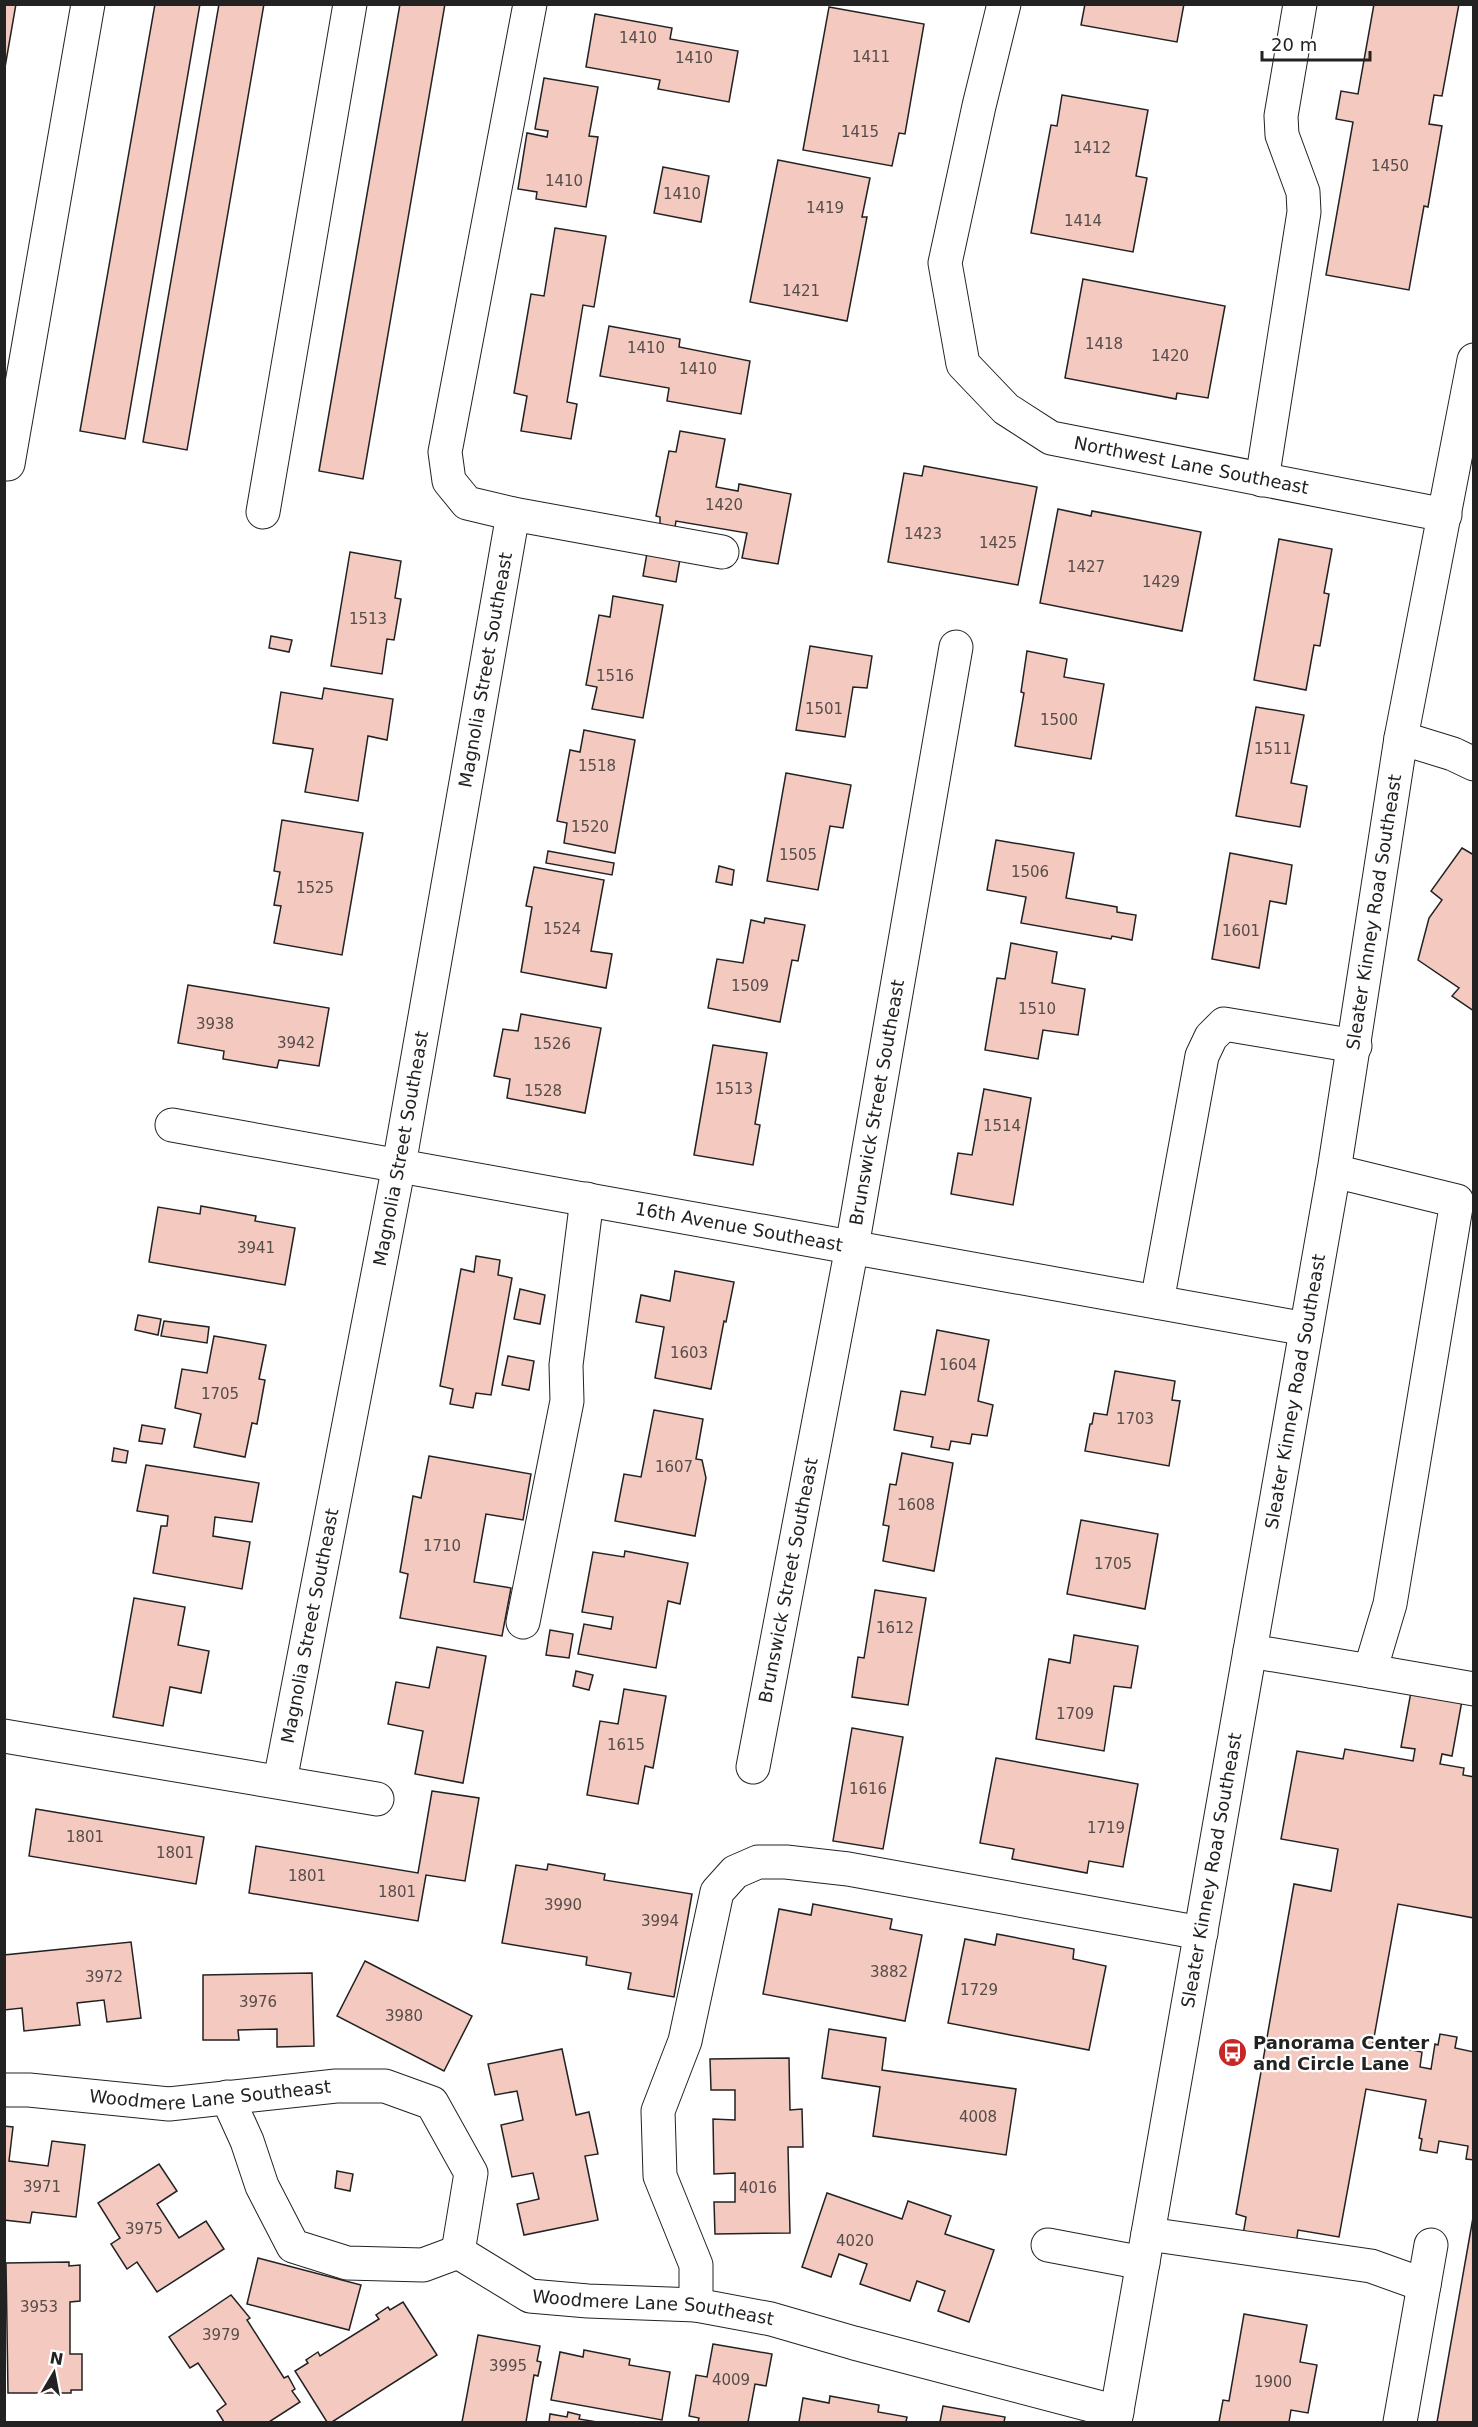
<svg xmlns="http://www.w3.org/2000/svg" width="1478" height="2427" font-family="'DejaVu Sans',sans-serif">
	<rect width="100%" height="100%" fill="#fff"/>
	<g fill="#f3c9c0" stroke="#222" stroke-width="1.5">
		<polygon points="4,4 16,4 4,73"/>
		<polygon points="155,4 200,4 125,439 80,431"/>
		<polygon points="219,4 264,4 187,450 143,442"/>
		<polygon points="400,4 445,4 363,479 319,471"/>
		<polygon points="1085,4 1184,4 1177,42 1081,25"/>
		<polygon points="1374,4 1459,4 1442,96 1434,95 1429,124 1442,126 1428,207 1424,206 1409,290 1326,275 1353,122 1336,119 1341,91 1358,94"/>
		<polygon points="829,7 924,24 905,134 899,133 892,166 803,150"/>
		<polygon points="595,14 672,28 670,39 738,51 729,102 658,89 660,80 586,67"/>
		<polygon points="544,78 598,87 589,136 598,137 586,207 536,199 537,192 518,189 527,133 547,137 548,131 535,129"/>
		<polygon points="1062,95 1148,110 1136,176 1147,178 1133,252 1031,233 1051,125 1057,126"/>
		<polygon points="778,160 870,178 862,217 867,217 847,321 750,302"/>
		<polygon points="663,167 709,176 701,222 654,213"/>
		<polygon points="555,228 606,236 594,307 583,305 567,402 577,404 571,439 521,431 527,396 514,393 531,294 544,296"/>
		<polygon points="1083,279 1225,306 1208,398 1177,393 1176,399 1065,378"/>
		<polygon points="609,326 680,339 679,347 750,361 741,414 667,401 669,388 600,376"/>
		<polygon points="680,431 725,439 716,487 738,491 739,484 791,494 778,564 742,558 747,533 676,521 675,527 660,524 660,517 656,516 669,451 676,452"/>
		<polygon points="924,466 1037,487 1018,585 888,562 904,473 922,476"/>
		<polygon points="1058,509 1091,516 1092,511 1201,532 1182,631 1040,603"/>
		<polygon points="1279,539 1332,549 1324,593 1329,594 1320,646 1314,645 1306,690 1254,680"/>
		<polygon points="350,552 401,561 395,598 401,599 394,640 387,639 382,674 331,666"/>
		<polygon points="647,553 680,559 676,582 643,576"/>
		<polygon points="613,596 663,605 643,718 592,709 597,687 586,685 599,615 610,617"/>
		<polygon points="271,636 292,640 289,652 269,648"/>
		<polygon points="810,646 872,656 867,688 853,687 845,737 796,730"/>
		<polygon points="1027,651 1067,659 1064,677 1104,684 1091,759 1015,746 1024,693 1021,692"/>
		<polygon points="324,688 393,699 387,740 368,736 358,801 305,792 313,749 273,743 281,692 322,699"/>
		<polygon points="1256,707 1304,715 1291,783 1307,786 1300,827 1236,816"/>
		<polygon points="584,730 635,740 615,853 564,843 567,823 557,821 570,750 580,752"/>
		<polygon points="786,773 851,785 843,828 830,826 818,890 767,881"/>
		<polygon points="282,820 363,833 342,955 274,943 281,906 274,905 280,872 274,871"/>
		<polygon points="996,840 1074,853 1066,898 1117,907 1117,912 1136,915 1132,940 1112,936 1111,939 1021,923 1026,897 987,890"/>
		<polygon points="1462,848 1474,855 1474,1011 1452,996 1459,988 1418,960 1429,918 1442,900 1431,891"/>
		<polygon points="548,851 614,863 612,875 546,863"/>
		<polygon points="1230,853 1292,865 1286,904 1270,901 1259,968 1212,959"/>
		<polygon points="719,866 734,870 732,885 716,882"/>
		<polygon points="534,867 604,880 591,951 612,954 606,988 521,972 532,907 526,906"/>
		<polygon points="765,918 805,925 798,961 792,960 780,1022 708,1008 717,959 743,963 751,920 764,923"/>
		<polygon points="1011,943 1057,952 1052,983 1085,989 1078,1035 1043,1030 1038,1059 985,1050 997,978 1005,979"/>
		<polygon points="188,985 329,1008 319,1066 279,1060 277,1068 223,1059 224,1051 178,1043"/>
		<polygon points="521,1014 601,1028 585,1113 507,1098 510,1079 494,1076 503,1029 518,1031"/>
		<polygon points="713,1045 767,1053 755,1124 760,1125 753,1165 694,1155"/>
		<polygon points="984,1089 1031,1098 1013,1205 951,1194 958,1153 972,1155"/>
		<polygon points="201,1206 256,1216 255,1221 295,1228 285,1285 149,1262 158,1207 200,1214"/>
		<polygon points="476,1256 500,1260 498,1275 512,1278 491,1395 476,1393 473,1408 450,1404 453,1389 440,1386 461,1269 474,1272"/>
		<polygon points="675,1271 734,1282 726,1322 724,1321 711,1389 655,1378 664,1327 636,1322 641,1295 670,1301"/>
		<polygon points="520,1289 545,1295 540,1324 514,1319"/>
		<polygon points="138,1315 161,1319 158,1335 135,1330"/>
		<polygon points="164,1321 209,1327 207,1343 161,1336"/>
		<polygon points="937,1330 989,1340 978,1401 993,1405 987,1436 972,1434 970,1444 951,1441 949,1450 931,1447 933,1437 894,1430 901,1391 925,1395"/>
		<polygon points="214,1336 266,1345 259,1379 265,1380 257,1424 252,1423 245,1457 194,1447 201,1414 175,1408 182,1369 207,1373"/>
		<polygon points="508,1356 534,1361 529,1390 502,1385"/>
		<polygon points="1115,1371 1175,1381 1172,1400 1180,1401 1169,1466 1085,1451 1090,1424 1092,1424 1094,1413 1107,1415"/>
		<polygon points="654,1410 703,1419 696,1459 702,1460 706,1478 695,1536 615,1521 624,1474 641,1477"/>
		<polygon points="142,1425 165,1429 162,1444 139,1441"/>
		<polygon points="114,1448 128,1451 126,1463 112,1461"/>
		<polygon points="902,1453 953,1463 934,1571 883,1561 889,1526 883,1525 890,1484 896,1485"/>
		<polygon points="429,1456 531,1474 523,1520 486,1514 474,1582 511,1588 502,1636 400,1618 408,1574 400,1572 413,1496 421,1498"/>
		<polygon points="146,1465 259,1483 252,1522 215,1517 213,1536 250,1542 242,1589 153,1573 161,1526 167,1526 168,1516 137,1511"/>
		<polygon points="1081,1520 1158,1534 1145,1609 1067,1594"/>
		<polygon points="625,1551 688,1563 680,1604 668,1601 656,1668 578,1654 584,1624 611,1629 613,1617 582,1612 593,1552 624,1557"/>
		<polygon points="875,1590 926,1598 908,1705 852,1697 858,1657 864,1658"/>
		<polygon points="134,1598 185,1607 178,1645 209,1651 201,1693 170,1687 163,1726 113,1717"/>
		<polygon points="550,1630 573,1634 569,1658 546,1655"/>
		<polygon points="1074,1635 1138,1646 1131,1688 1114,1686 1104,1751 1036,1739 1049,1659 1070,1663"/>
		<polygon points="437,1647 486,1656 463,1783 415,1774 423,1731 388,1724 396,1682 429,1688"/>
		<polygon points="576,1671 593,1675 589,1690 573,1686"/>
		<polygon points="1412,1686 1463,1695 1452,1756 1442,1754 1440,1764 1464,1768 1463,1775 1474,1777 1474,1918 1398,1904 1373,2043 1422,2052 1420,2067 1431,2069 1435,2044 1438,2045 1440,2034 1457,2037 1455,2048 1474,2052 1474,2160 1466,2159 1468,2146 1439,2141 1437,2153 1420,2150 1422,2139 1419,2138 1426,2100 1366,2089 1339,2237 1298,2230 1296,2244 1243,2235 1246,2217 1236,2214 1294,1884 1331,1891 1338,1849 1281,1839 1297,1751 1343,1759 1345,1749 1413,1761 1415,1749 1401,1747"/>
		<polygon points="624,1689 666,1696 653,1768 645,1766 638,1804 587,1795 600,1721 618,1724"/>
		<polygon points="852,1728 903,1737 883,1849 833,1841"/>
		<polygon points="996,1758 1138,1784 1123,1867 1089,1861 1087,1873 1012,1859 1014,1849 980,1843"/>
		<polygon points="432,1791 479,1798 465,1881 426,1875 418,1921 249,1893 256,1846 418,1873"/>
		<polygon points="36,1809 204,1837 196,1884 29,1856"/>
		<polygon points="548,1864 605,1874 604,1880 692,1894 674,1997 628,1989 631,1973 586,1965 587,1957 502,1943 516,1865 547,1870"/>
		<polygon points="813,1904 892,1919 890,1929 922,1935 905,2021 763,1994 779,1909 811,1915"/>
		<polygon points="997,1934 1074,1949 1073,1959 1106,1966 1089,2050 948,2023 965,1939 995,1945"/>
		<polygon points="131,1942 141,2018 107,2022 104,2000 77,2003 80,2025 24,2031 22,2008 4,2010 4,1955"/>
		<polygon points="365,1961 472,2016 444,2071 337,2016"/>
		<polygon points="312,1973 314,2046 277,2047 277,2029 238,2030 239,2040 203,2040 203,1975"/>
		<polygon points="829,2029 886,2038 882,2070 1016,2089 1006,2155 873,2136 880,2087 822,2078"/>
		<polygon points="562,2049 576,2115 589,2112 598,2154 585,2156 598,2220 524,2235 517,2204 539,2199 533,2173 512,2177 501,2125 523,2120 517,2091 495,2095 488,2064"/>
		<polygon points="789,2058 790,2110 802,2109 803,2147 788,2147 790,2233 715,2234 714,2202 735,2202 735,2173 714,2174 713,2119 735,2120 735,2090 711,2090 710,2059"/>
		<polygon points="4,2126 13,2127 9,2161 48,2166 52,2141 85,2145 76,2217 32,2212 30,2223 4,2220"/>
		<polygon points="159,2164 177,2191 157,2204 179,2238 206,2221 224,2249 157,2292 137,2262 127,2269 111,2244 120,2238 98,2203"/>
		<polygon points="337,2171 353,2174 350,2191 335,2188"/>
		<polygon points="827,2193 902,2219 908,2201 951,2216 945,2234 994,2250 969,2322 938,2311 945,2291 917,2281 910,2301 860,2284 867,2264 839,2254 831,2277 802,2267"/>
		<polygon points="1474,2212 1474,2422 1437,2422"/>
		<polygon points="258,2258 361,2285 349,2330 247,2304"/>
		<polygon points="69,2262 69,2266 80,2265 80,2301 70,2302 70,2354 82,2354 82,2390 71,2390 71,2393 8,2393 6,2263"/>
		<polygon points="231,2295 250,2318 247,2320 284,2378 288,2376 295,2389 292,2391 300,2402 269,2422 224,2422 217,2411 226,2404 198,2363 190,2368 169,2337"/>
		<polygon points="403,2302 437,2355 332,2422 327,2422 295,2371 308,2363 306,2360 318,2352 320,2356 379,2319 376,2315 388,2307 390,2310"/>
		<polygon points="1244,2314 1307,2325 1300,2362 1317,2365 1308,2413 1291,2410 1289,2422 1219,2422 1223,2400 1229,2401"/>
		<polygon points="478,2335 540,2346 537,2361 541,2362 538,2376 534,2375 526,2422 462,2422"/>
		<polygon points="713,2344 772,2354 766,2386 755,2384 748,2422 698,2422 699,2418 689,2416 696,2375 707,2377"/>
		<polygon points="584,2350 630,2359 629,2365 670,2372 662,2420 551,2400 560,2352 583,2357"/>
		<polygon points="830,2396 879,2405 878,2412 907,2417 906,2422 799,2422 803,2398 829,2403"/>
		<polygon points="943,2406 1005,2417 1004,2422 936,2422 940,2422"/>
		<polygon points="568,2412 580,2415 579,2419 597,2422 549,2422 550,2414 567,2417"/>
	</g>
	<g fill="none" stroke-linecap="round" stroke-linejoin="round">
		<defs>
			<g id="minor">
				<polyline points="530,4 445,452 449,481 467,503 513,514 722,552"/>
				<path id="s1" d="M1004,4L979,106L945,263L963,364L1006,409L1051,438L1445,515"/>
				<polyline points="8,464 88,4"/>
				<polyline points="1262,480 1304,212 1303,192 1282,135 1281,116 1300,4"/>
				<polyline points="263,512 350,4"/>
				<polyline points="1401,738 1453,754 1474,764"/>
				<path id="s2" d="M172,1125L1306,1329"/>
				<polyline points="1157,1302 1202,1056 1211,1037 1224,1024 1355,1046"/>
				<polyline points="523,1622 567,1401 566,1365 587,1199"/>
				<polyline points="1250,1651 1370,1671 1390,1604 1457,1201 1334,1171"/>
				<polyline points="1370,1671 1474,1689"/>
				<polyline points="4,1736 377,1799"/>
				<path id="s3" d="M753,1767L852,1247L956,647"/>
				<path id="s4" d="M280,1781L399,1165L513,514"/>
				<path id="s5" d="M4,2090H29L169,2104L336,2086H385L432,2103L471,2173L458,2252"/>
				<polyline points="227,2097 247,2141 262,2186 293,2246 347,2263 423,2265 458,2252"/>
				<polyline points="1148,2234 1371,2266 1424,2285"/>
				<polyline points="1048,2245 1143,2263"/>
				<path id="s6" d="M458,2252L530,2296L588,2301L696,2305L771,2319L854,2343L1117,2412"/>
				<polyline points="696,2305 696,2265 660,2176 658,2111 685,2041 717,1892 735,1872 758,1862 786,1862 848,1869 1201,1933"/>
				<path id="s7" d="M1115,2422L1334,1171L1401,738L1474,360"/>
				<polyline points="1400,2422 1431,2245"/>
			</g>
		</defs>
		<use href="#minor" stroke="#222" stroke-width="35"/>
		<use href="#minor" stroke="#fff" stroke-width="33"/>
	</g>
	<defs>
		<symbol id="bus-disc" viewBox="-11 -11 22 22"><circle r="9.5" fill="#c62828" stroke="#fff"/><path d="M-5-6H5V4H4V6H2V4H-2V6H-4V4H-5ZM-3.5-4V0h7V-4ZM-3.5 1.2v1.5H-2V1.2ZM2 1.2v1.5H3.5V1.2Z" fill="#fff"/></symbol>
	</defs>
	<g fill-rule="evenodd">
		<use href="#bus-disc" x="1216" y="2036" width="33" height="33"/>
	</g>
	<g text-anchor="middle" stroke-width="4.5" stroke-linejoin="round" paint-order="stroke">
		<g font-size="15" fill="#564c4a">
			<text x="638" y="43">1410</text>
			<text x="871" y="62">1411</text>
			<text x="694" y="63">1410</text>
			<text x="860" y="137">1415</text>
			<text x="1092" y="153">1412</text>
			<text x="1390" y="171">1450</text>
			<text x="564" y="186">1410</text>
			<text x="682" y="199">1410</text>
			<text x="825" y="213">1419</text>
			<text x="1083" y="226">1414</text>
			<text x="801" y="296">1421</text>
			<text x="1104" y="349">1418</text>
			<text x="646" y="353">1410</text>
			<text x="1170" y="361">1420</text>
			<text x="698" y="374">1410</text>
			<text x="724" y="510">1420</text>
			<text x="923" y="539">1423</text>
			<text x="998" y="548">1425</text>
			<text x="1086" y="572">1427</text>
			<text x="1161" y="587">1429</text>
			<text x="368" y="624">1513</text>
			<text x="615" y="681">1516</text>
			<text x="824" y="714">1501</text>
			<text x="1059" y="725">1500</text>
			<text x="1273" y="754">1511</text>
			<text x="597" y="771">1518</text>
			<text x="590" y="832">1520</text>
			<text x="798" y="860">1505</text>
			<text x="1030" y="877">1506</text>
			<text x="315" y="893">1525</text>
			<text x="562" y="934">1524</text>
			<text x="1241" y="936">1601</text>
			<text x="750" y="991">1509</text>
			<text x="1037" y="1014">1510</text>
			<text x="215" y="1029">3938</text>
			<text x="296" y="1048">3942</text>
			<text x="552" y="1049">1526</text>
			<text x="734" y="1094">1513</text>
			<text x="543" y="1096">1528</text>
			<text x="1002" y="1131">1514</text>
			<text x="256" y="1253">3941</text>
			<text x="689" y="1358">1603</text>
			<text x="958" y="1370">1604</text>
			<text x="220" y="1399">1705</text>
			<text x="1135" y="1424">1703</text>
			<text x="674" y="1472">1607</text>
			<text x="916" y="1510">1608</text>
			<text x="442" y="1551">1710</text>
			<text x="1113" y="1569">1705</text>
			<text x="895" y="1633">1612</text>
			<text x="1075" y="1719">1709</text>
			<text x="626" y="1750">1615</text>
			<text x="868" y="1794">1616</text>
			<text x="1106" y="1833">1719</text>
			<text x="85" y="1842">1801</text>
			<text x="175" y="1858">1801</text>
			<text x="307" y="1881">1801</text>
			<text x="397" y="1897">1801</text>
			<text x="563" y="1910">3990</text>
			<text x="660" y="1926">3994</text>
			<text x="889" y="1977">3882</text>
			<text x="104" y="1982">3972</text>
			<text x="979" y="1995">1729</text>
			<text x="258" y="2007">3976</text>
			<text x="404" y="2021">3980</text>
			<text x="978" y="2122">4008</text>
			<text x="42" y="2192">3971</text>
			<text x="758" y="2193">4016</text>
			<text x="144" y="2234">3975</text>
			<text x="855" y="2246">4020</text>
			<text x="39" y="2312">3953</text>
			<text x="221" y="2340">3979</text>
			<text x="508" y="2371">3995</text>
			<text x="731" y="2385">4009</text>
			<text x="1273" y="2387">1900</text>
		</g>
		<g font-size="18" fill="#222" stroke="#fff">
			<text dy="6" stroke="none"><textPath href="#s1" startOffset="627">Northwest Lane Southeast</textPath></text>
			<text dy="6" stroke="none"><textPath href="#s4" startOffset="1130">Magnolia Street Southeast</textPath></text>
			<text dy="6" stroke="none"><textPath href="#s7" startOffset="1532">Sleater Kinney Road Southeast</textPath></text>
			<text dy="6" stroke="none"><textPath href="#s3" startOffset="676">Brunswick Street Southeast</textPath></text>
			<text dy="6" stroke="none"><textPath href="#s4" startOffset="644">Magnolia Street Southeast</textPath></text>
			<text dy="6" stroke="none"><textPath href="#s2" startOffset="576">16th Avenue Southeast</textPath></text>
			<text dy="6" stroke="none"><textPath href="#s7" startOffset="1046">Sleater Kinney Road Southeast</textPath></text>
			<text dy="6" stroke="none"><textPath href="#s3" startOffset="190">Brunswick Street Southeast</textPath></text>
			<text dy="6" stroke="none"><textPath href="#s4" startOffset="158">Magnolia Street Southeast</textPath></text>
			<text dy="6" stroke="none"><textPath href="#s7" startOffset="560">Sleater Kinney Road Southeast</textPath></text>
			<text dy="6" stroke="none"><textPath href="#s5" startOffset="207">Woodmere Lane Southeast</textPath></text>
			<text dy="6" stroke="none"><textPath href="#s6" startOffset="208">Woodmere Lane Southeast</textPath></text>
		</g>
		<g font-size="18" font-weight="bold" fill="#222" stroke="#fff" text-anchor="start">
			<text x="1253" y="2049">Panorama Center<tspan x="1253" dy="21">and Circle Lane</tspan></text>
		</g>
	</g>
	<rect width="1478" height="2427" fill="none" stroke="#222222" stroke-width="12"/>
	<g transform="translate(54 2373) rotate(10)" stroke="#ffffff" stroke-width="4.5" paint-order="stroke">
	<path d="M0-4.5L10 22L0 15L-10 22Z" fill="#222222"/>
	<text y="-9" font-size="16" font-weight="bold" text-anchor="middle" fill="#222222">N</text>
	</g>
	<path d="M1262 51v9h108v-9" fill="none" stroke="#222222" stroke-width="3"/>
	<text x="1271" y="51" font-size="18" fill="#222222" stroke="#ffffff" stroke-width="4.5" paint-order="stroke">20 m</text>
</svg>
